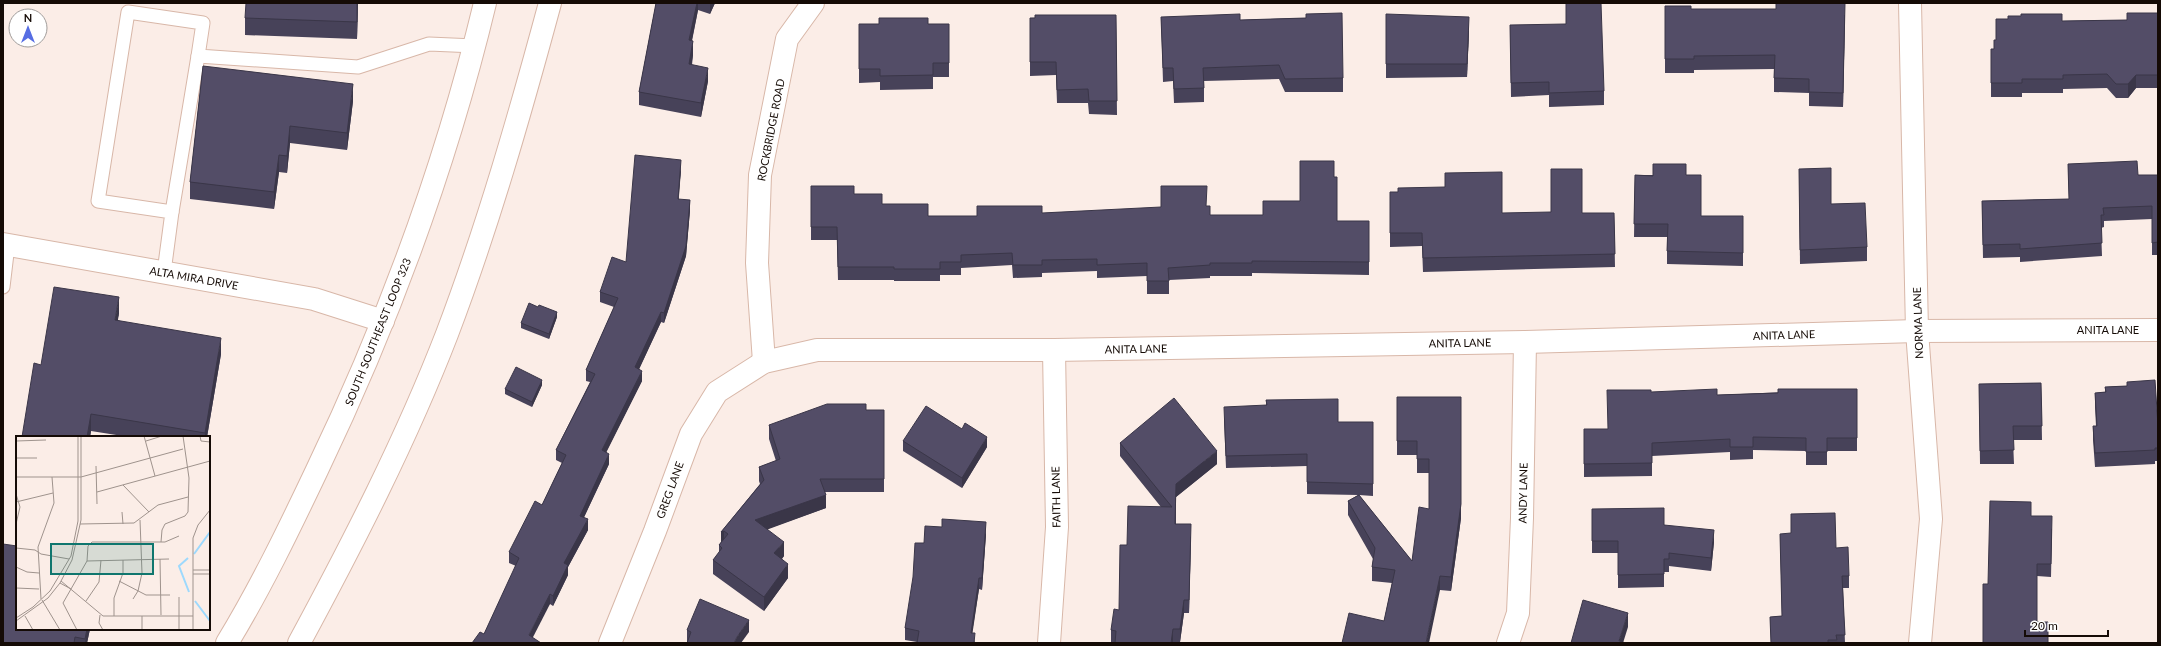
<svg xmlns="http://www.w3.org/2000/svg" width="2161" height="646" font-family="Lato,sans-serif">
	<rect width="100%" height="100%" fill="#fbede7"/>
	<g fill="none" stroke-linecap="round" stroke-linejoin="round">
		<defs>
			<g id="service">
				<polyline points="172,212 198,56"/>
				<polyline points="164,272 172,212 98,201 128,12 203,23 198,56 358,67 429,44 475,46"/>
				<polyline points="3,287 8,245"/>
			</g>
			<g id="minor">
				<polyline points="1910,3 1917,331 1931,519 1920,643"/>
				<polyline points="3,244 314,299 383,321"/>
				<polyline points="764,362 757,263 760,175 787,39 813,3"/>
				<polyline points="610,643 655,531 691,434 717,392 764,362 817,350 1054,350 1525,342 1917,331 2158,330"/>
				<polyline points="1049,643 1057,527 1054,350"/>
				<polyline points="1508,643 1518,613 1522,518 1525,342"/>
			</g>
			<g id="trunk">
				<path d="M227,643C261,587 289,529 317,470C389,320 446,165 485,3"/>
				<path d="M299,643C353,543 406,440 447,334C488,226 520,114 550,3"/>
			</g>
		</defs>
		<use href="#service" stroke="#d8b7a8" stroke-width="15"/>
		<use href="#minor" stroke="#d8b7a8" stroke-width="24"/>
		<use href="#trunk" stroke="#d8b7a8" stroke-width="24"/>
		<use href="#service" stroke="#fff" stroke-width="13"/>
		<use href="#minor" stroke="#fff" stroke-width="22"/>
		<use href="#trunk" stroke="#fff" stroke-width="22"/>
	</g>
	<g fill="#474259">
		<polygon points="358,3 357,39 245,35 245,18"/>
		<polygon points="656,3 715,3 710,14 698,10 692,41 693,55 692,65 708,81 701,117 639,105 639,92"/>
		<polygon points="1665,6 1691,9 1845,15 1843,107 1809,106 1809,93 1774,92 1774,69 1694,70 1694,73 1665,73"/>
		<polygon points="1386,14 1469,31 1467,77 1386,78"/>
		<polygon points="1116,15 1117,115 1089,114 1088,103 1057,103 1056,75 1030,76 1030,18"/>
		<polygon points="2158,15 2158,88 2136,88 2128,98 2116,98 2107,88 2063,89 2063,93 2022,93 2022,97 1991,97 1991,49 1994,49 1996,40 2062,21 2127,20"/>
		<polygon points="1161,17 1240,20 1306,18 1343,78 1343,92 1285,92 1279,79 1204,81 1204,102 1174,103 1173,81 1163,82"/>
		<polygon points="859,24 949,24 949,77 933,77 933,89 880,90 880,82 859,83"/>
		<polygon points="1510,25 1604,91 1604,105 1549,107 1549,95 1511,97"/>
		<polygon points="203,66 353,101 347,150 290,143 287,173 279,172 274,209 190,199 190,182"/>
		<polygon points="2068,164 2138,175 2158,175 2158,255 2152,255 2152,219 2104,221 2104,227 2101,228 2102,256 2020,262 2020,257 1983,258 1982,201 2069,199"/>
		<polygon points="1799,169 1831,204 1867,247 1867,261 1800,264"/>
		<polygon points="681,170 678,199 690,210 686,256 664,323 661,322 639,369 642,381 606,452 609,464 584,517 588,530 568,567 568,575 553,606 550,604 484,634 516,566 509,563 509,552 542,505 562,463 556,460 556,450 590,382 586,381 586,370 614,307 600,302 600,292 626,262"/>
		<polygon points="1635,175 1686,175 1701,216 1743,216 1743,266 1667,264 1667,237 1634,237"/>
		<polygon points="1334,177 1337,221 1369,221 1369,275 1252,273 1252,276 1210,276 1210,278 1169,280 1169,294 1147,294 1147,276 1097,278 1097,271 1042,273 1042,277 1013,278 1012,265 961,268 961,275 940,275 940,281 894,281 894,280 838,280 837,240 811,240 811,186 854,194 882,204 928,216 977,216 1207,206 1210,215 1263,215 1263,201 1300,201"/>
		<polygon points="1390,192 1502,213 1614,213 1615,267 1423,272 1422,246 1390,247"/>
		<polygon points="119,314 117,320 221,354 207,437 129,437 91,431 90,437 22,437"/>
		<polygon points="557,317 549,339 521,328 521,323"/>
		<polygon points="2127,382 2158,426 2158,461 2155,461 2155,464 2095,467 2093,440 2093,426 2096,426 2095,407 2095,393 2105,392 2105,387 2127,386"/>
		<polygon points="2041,383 2042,440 2013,440 2014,464 1980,464 1979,384"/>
		<polygon points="542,385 532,407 505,394 505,389"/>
		<polygon points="1857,389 1857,451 1827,451 1827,465 1806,465 1806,451 1753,450 1753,459 1730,460 1730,452 1652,456 1652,476 1584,477 1584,429 1608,429 1651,392 1717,395"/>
		<polygon points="1397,397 1461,518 1451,591 1440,590 1384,621 1392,583 1372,581 1372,567 1373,559 1348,515 1348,501 1358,495 1307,494 1307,466 1226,468 1224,419 1266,405 1266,400 1338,422 1373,422 1373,496 1359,495 1412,561 1429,509 1429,473 1417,473 1417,455 1397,455"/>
		<polygon points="866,410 884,410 884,492 825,492 826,508 767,529 784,556 782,559 788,578 764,611 713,574 713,560 719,553 719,545 721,542 721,532 760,484 759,481 759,467 776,461 769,439 769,425"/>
		<polygon points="962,429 987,447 962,488 903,451 903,441"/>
		<polygon points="1120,443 1217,464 1176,497 1176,524 1191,537 1189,613 1184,613 1180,642 1173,642 1173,643 1111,643 1111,630 1119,610 1127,545 1161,507 1120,456"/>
		<polygon points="1592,509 1664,525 1714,542 1711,571 1669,566 1669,572 1664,572 1664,587 1618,588 1618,553 1592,553"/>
		<polygon points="2031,516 2052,529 2051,577 2037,576 2037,622 1988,584"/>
		<polygon points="986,534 982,590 979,589 972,633 975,643 917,642 905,640 905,628 924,543"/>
		<polygon points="1780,534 1836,548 1849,576 1849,588 1843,588 1845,643 1771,643 1770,617 1782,616"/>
		<polygon points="17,629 90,629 87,643 3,643"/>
		<polygon points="687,630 749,632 687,643"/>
	</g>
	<g fill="#3a3648">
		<polygon points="357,3 358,3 357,39"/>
		<polygon points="697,3 698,3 698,10 689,54 689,40"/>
		<polygon points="710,3 715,3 710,14"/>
		<polygon points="1845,3 1845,15 1843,107 1843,93"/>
		<polygon points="1469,17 1469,31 1467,77 1467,64"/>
		<polygon points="693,41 693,55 689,78 689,64"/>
		<polygon points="708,68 708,81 701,117 701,103"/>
		<polygon points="2136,75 2136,88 2128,98 2128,84"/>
		<polygon points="353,84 353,101 347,150 347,133"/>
		<polygon points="290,126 290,143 287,173 287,156"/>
		<polygon points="279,155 279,172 274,209 274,192"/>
		<polygon points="681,160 681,170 678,209 678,199"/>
		<polygon points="690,200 690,210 686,256 664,323 664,313"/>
		<polygon points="119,297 119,314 115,336 115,320"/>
		<polygon points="557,312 557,317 549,339 549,334"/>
		<polygon points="661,312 661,322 635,378 635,367"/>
		<polygon points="221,338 221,354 207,437 205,437 205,433"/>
		<polygon points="642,371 642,381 602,461 602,450"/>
		<polygon points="542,380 542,385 532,407 532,402"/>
		<polygon points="1461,397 1461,518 1451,591 1451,577"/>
		<polygon points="91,414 91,431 90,437 87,437"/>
		<polygon points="987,437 987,447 962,488 962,478"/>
		<polygon points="1217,451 1217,464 1176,497 1176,484"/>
		<polygon points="609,454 609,464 580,526 580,516"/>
		<polygon points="826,495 826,508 755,534 755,520"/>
		<polygon points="588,519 588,530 568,567 568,575 553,606 553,596 564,563"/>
		<polygon points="986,522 986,534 982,590 982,578"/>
		<polygon points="1191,524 1191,537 1189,613 1189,600"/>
		<polygon points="1714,530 1714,542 1711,571 1711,558"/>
		<polygon points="724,531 724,544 721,546 721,532"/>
		<polygon points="784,542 784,556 774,567 774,553"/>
		<polygon points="788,564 788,578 764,611 764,597"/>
		<polygon points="1440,576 1440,590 1429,643 1426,643"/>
		<polygon points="979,578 979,589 971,643 971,633"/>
		<polygon points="550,594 550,604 530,643 529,635"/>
		<polygon points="1184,600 1184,613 1180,642 1180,629"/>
		<polygon points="1628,613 1628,627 1623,643 1619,641"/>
		<polygon points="749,620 749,632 741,643 734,643 737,637"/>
		<polygon points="87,629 90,629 87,643 85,643"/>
		<polygon points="1173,629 1173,643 1171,643"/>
	</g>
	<g fill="#534d67" stroke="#3a3648">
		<polygon points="246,3 357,3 357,22 245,18"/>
		<polygon points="656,3 697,3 689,40 693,41 689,64 708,68 701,103 639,92"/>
		<polygon points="1566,3 1601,3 1604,91 1549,93 1549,82 1511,83 1510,25 1566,24"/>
		<polygon points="1776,3 1845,3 1843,93 1809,92 1809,79 1774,78 1775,55 1694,56 1694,59 1665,59 1665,6 1691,6 1691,9 1776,9"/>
		<polygon points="1342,13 1343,78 1285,79 1279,65 1203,68 1204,88 1174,89 1173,68 1163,68 1161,17 1240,14 1240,20 1306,18 1306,14"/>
		<polygon points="2127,13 2158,13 2158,75 2136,75 2128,84 2116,84 2107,74 2063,75 2063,79 2022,79 2022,83 1991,83 1991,49 1994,49 1994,40 1996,40 1996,19 2008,19 2008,16 2021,16 2021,14 2062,14 2062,21 2127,20"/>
		<polygon points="1386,14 1469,17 1467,64 1386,64"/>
		<polygon points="1035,15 1116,15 1117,101 1089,101 1088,89 1057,90 1056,62 1030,62 1030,18 1035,18"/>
		<polygon points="879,18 928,18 928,24 949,24 949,63 933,63 933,75 880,76 880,69 859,69 859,24 879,24"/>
		<polygon points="203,66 353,84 347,133 290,126 287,156 279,155 274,192 190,182"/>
		<polygon points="635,155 681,160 678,199 690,200 686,246 664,313 661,312 635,367 642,371 602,450 609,454 580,516 588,519 564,563 568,565 553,596 550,594 529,635 541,643 472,643 480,632 484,634 519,558 509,552 535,501 542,505 566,455 556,450 595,374 586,370 618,298 600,292 612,257 626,262"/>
		<polygon points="1300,161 1334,161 1334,177 1337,177 1337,221 1369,221 1369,262 1252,261 1252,263 1210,263 1210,265 1168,268 1169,281 1147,281 1147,263 1097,265 1097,259 1042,260 1042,265 1013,265 1012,253 961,255 961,262 940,262 940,269 894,269 894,267 838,267 837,227 811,227 811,186 854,186 854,194 882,194 882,204 928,204 928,216 977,216 977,206 1042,206 1042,213 1161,207 1161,186 1207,186 1206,206 1210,206 1210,215 1263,215 1263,201 1300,201"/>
		<polygon points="2137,161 2138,175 2158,175 2158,242 2152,243 2152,206 2103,208 2104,215 2101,215 2102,243 2020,249 2020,244 1983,245 1982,201 2069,199 2068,164"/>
		<polygon points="1653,164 1686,164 1686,175 1701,175 1701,216 1743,216 1743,253 1667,251 1668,224 1634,224 1635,175 1653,176"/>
		<polygon points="1831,168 1831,204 1865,203 1867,247 1800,250 1799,169"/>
		<polygon points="1551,169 1582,169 1582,213 1614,213 1615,254 1423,258 1422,233 1390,233 1390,192 1398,192 1398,188 1445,187 1445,173 1502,172 1502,213 1551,212"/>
		<polygon points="54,287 119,297 115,320 221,338 205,433 91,414 87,437 22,437 34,363 41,365"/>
		<polygon points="529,303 538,307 539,305 557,312 549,334 521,323"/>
		<polygon points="516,367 542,380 532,402 505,389"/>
		<polygon points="2155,380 2158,426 2158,448 2155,448 2155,450 2095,453 2093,426 2097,426 2095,393 2106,392 2105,387 2127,386 2127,382"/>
		<polygon points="2041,383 2042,426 2013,426 2014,450 1980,451 1979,384"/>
		<polygon points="1717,389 1717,395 1778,393 1778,389 1857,389 1857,438 1827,438 1827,452 1806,452 1806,438 1753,437 1753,447 1730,447 1730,439 1652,443 1652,463 1584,464 1584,429 1608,429 1607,390 1651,390 1651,392"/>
		<polygon points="1397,397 1461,397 1461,504 1451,577 1440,576 1426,643 1342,643 1349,613 1384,621 1395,570 1372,567 1375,548 1348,501 1359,495 1412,561 1419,507 1429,509 1429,459 1417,459 1417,441 1397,441"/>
		<polygon points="1174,398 1217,451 1176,484 1175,524 1191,524 1189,600 1184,600 1180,629 1173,629 1171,643 1115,643 1116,631 1111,630 1114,609 1119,610 1120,545 1127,545 1128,506 1172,507 1120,443"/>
		<polygon points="1338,399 1338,422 1373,422 1373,484 1307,482 1307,454 1226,456 1224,407 1267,405 1266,400"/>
		<polygon points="827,404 866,404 866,410 884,410 884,479 820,479 826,495 755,520 784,542 774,553 788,564 764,597 713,560 722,548 719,545 728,534 724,531 721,532 764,480 759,467 780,459 769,425"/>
		<polygon points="926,406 962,429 965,423 987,437 962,478 903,441"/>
		<polygon points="1990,501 2031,502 2031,516 2052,516 2051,564 2037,564 2037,622 2048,622 2048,643 1983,643 1983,584 1988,584"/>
		<polygon points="1664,508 1664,525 1714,530 1711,558 1669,553 1669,559 1664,559 1664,574 1618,575 1618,541 1592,541 1592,509"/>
		<polygon points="1835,513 1836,548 1848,547 1849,576 1842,576 1845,635 1836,635 1837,640 1828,640 1828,643 1771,643 1770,617 1782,616 1780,534 1791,533 1791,514"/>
		<polygon points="942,519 986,522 982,578 979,578 971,633 975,633 974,643 917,643 919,631 905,628 913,577 915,543 924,543 925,526 942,527"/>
		<polygon points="3,544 17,546 17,629 87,629 85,639 75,637 74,643 3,643"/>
		<polygon points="700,599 749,620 737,637 734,643 687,643 691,632 687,630"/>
		<polygon points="1583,600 1628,613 1619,641 1626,643 1571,643"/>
	</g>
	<g text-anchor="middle" stroke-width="4" stroke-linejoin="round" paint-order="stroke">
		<g font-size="11" fill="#150b06" stroke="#fff">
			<text transform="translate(771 130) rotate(-79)" y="4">ROCKBRIDGE ROAD</text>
			<text transform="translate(194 278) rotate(10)" y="4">ALTA MIRA DRIVE</text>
			<text transform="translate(1918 323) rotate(-92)" y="4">NORMA LANE</text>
			<text x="2108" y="334">ANITA LANE</text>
			<text transform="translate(378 332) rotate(-68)" y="4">SOUTH SOUTHEAST LOOP 323</text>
			<text transform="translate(1784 335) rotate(-2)" y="4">ANITA LANE</text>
			<text transform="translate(1460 343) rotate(-1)" y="4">ANITA LANE</text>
			<text transform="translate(1136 349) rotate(-1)" y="4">ANITA LANE</text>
			<text transform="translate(670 490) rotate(-70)" y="4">GREG LANE</text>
			<text transform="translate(1523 493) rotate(-89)" y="4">ANDY LANE</text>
			<text transform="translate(1056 497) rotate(-91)" y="4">FAITH LANE</text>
		</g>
	</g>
	<g transform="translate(16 436)">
		<rect width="194" height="194" fill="#fbede7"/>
		<path fill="none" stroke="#9dd9fd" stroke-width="2" d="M178,118L194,96M172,122L163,130L173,156M179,165L194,185"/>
		<path fill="none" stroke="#9f938d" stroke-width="1" d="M128,0L139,40M184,0L185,5L194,6M0,5L30,4M130,5L146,0M0,22H21M0,27V48M80,30L81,68M0,41H65L167,13M107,49L133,76M81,56L194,25M0,58L4,71L0,88M0,66L37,57M106,76L107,88M64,88L118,87L142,69L172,61M145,106L146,94L149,88L169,80L172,76L173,42L167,0M0,112L19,114L25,118L53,123M144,123L145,179M71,125L72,110L76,106H149L163,100M71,125L153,123M0,131L11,136L23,137M177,134H194M177,138H194M45,145L87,180H177M103,145L130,159H154M44,147L55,153M0,152L23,153M163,161V194M25,163L22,111L38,67L36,41M117,163L122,155L126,137L124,84M26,164L44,194M70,165L83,146L85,124M84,179L83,187L87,194M9,180L17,194M98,180V162L107,137V124M126,180V194M0,182L17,171L34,155L55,120L62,85V0M0,185L32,162L44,147L56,124L65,84V0M61,194L47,167L71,125M177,194V102L182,89L194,74"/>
		<path fill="#0f766e" fill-opacity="0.15" stroke="#0f766e" stroke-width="2" d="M35,108H137V138H35Z"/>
		<rect width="194" height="194" fill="none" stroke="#150b06" stroke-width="2"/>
	</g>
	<rect width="2161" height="646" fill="none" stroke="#150b06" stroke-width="8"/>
	<g transform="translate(28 28)"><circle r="19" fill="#ffffff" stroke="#a19d9b"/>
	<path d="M0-3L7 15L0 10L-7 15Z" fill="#566de3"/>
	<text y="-6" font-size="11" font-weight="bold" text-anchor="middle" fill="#150b06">N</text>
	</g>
	<path d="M2025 630v6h83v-6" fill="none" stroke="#150b06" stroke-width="2"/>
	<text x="2031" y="630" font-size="12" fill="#150b06" stroke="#ffffff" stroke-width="3" paint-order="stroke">20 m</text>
</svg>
